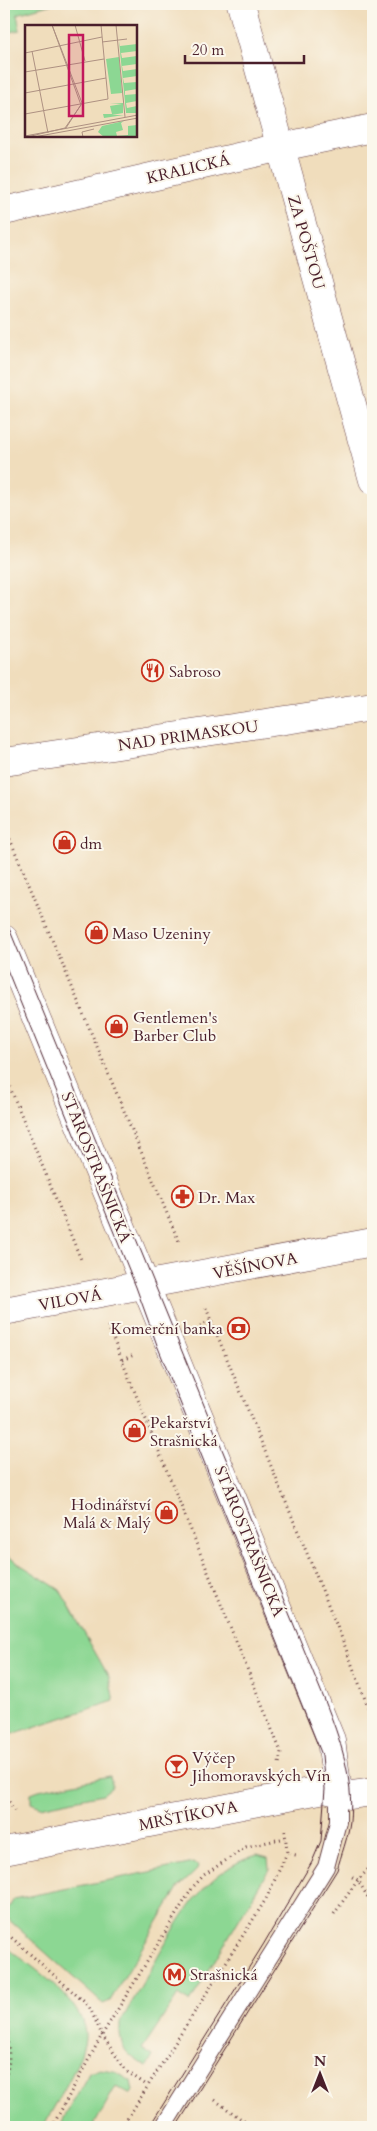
<svg xmlns="http://www.w3.org/2000/svg" width="377" height="2131" font-family="Cardo,serif">
	<rect width="100%" height="100%" fill="#fbf7ec"/>
	<filter id="ink" filterUnits="userSpaceOnUse"><feTurbulence type="fractalNoise" baseFrequency=".02" numOctaves="2"/><feDisplacementMap in="SourceGraphic" scale="10" xChannelSelector="R" yChannelSelector="G"/><feConvolveMatrix kernelMatrix="1 2 1 2 8 2 1 2 1" color-interpolation-filters="sRGB"/></filter>
	<filter id="wash" filterUnits="userSpaceOnUse"><feTurbulence type="fractalNoise" baseFrequency=".0096" numOctaves="4" result="noise"/><feDisplacementMap in="SourceGraphic" scale="20" xChannelSelector="R" yChannelSelector="G"/><feGaussianBlur stdDeviation="1.12" result="paint"/><feColorMatrix in="noise" values="0 0 0 0 0 0 0 0 0 0 0 0 0 0 0 0 0 1.4 0 .05"/><feComposite in="paint" operator="in"/></filter>
	<g filter="url(#wash)">
		<rect width="100%" height="100%" fill="#f0ddbc"/>
		<g fill="#8cd793" stroke="#6b7b5f">
			<polygon points="4,4 52,4 17,14 20,30 4,33"/>
			<polygon points="4,1554 60,1590 109,1677 114,1701 15,1733 4,1731"/>
			<polygon points="110,1776 112,1787 103,1794 40,1807 31,1803 31,1793 39,1790"/>
			<path d="M257,1855L268,1858L269,1869L190,2002L178,1995L142,2049L153,2056L147,2067C126,2054 119,2049 120,2023C133,2000 147,1977 160,1953C184,1912 208,1869 257,1855Z"/>
			<polygon points="194,1863 198,1866 197,1870 178,1888 110,2001 103,2004 8,1919 6,1912 14,1899"/>
			<path d="M4,1945C31,1967 94,2005 84,2045C78,2069 55,2104 43,2127H4Z"/>
			<polygon points="100,2069 114,2071 131,2081 133,2091 131,2094 116,2086 93,2127 59,2127 89,2073"/>
		</g>
	</g>
	<g filter="url(#ink)">
		<g fill="none" stroke-linecap="round" stroke-linejoin="round">
			<defs>
				<polyline id="service" points="163,2127 326,1867 338,1822 338,1792"/>
				<g id="minor">
					<polyline points="241,4 373,480"/>
					<polyline points="4,211 281,147 373,128"/>
					<polyline points="4,762 373,707"/>
					<polyline points="4,939 331,1740 338,1792"/>
					<polyline points="4,1311 373,1242"/>
					<polyline points="4,1851 325,1789 351,1795 373,1792"/>
				</g>
			</defs>
			<use href="#service" stroke="#633c41" stroke-width="18"/>
			<use href="#minor" stroke="#633c41" stroke-width="29"/>
			<g stroke="#633c41" stroke-width="3" stroke-dasharray="1 4" stroke-linecap="butt">
				<polyline points="4,825 179,1242"/>
				<polyline points="4,1073 82,1262"/>
				<polyline points="206,1308 341,1636 373,1720"/>
				<polyline points="108,1326 281,1752 279,1764"/>
				<polyline points="200,1326 211,1321"/>
				<polyline points="122,1360 134,1355"/>
				<polyline points="4,1793 16,1814"/>
				<polyline points="285,1831 287,1853 296,1855"/>
				<polyline points="352,1877 358,1880 373,1906"/>
				<polyline points="334,1914 358,1880 373,1864"/>
				<polyline points="4,1931 89,2006 102,2035 126,2071 148,2086"/>
				<path d="M4,2028C9,2045 12,2063 4,2080"/>
				<polyline points="215,2100 252,2127"/>
				<polyline points="52,2127 102,2035 193,1887 204,1875 246,1847 285,1838"/>
				<polyline points="122,2127 266,1899 287,1853"/>
			</g>
			<use href="#service" stroke="#fff" stroke-width="16"/>
			<use href="#minor" stroke="#fff" stroke-width="28"/>
			<g stroke="#4a1f2b" stroke-width="1">
				<path d="M4,916L325,1701C340,1739 354,1779 350,1821C348,1838 341,1855 337,1870L176,2127"/>
				<polyline points="4,962 136,1287 157,1345 322,1755 325,1789 321,1841 312,1862 263,1945 149,2127"/>
			</g>
		</g>
	</g>
	<defs>
		<symbol id="restaurant-ring" viewBox="-11 -11 22 22"><circle r="9.5" fill="#fbf7ec" stroke="#c8321e" stroke-width="1.5"/><path d="M-5-6h1v4h1v-4h1v4h1v-4h1v5L-1.5 .5V6h-2V.5L-5-1ZM5-6V6H3V1.5H1.5Q1.5-4 5-6Z" fill="#c8321e"/></symbol>
		<symbol id="shop-ring" viewBox="-11 -11 22 22"><circle r="9.5" fill="#fbf7ec" stroke="#c8321e" stroke-width="1.5"/><path d="M-5-2.5h2.3a2.7 3.5 0 0 1 5.4 0H5L5.5 6h-11ZM-1.5-2.5h3a1.5 2.3 0 0 0-3 0Z" fill="#c8321e"/></symbol>
		<symbol id="pharmacy-ring" viewBox="-11 -11 22 22"><circle r="9.5" fill="#fbf7ec" stroke="#c8321e" stroke-width="1.5"/><path d="M-2-6h4v4h4v4h-4v4h-4v-4h-4v-4h4Z" fill="#c8321e"/></symbol>
		<symbol id="bank-ring" viewBox="-11 -11 22 22"><circle r="9.5" fill="#fbf7ec" stroke="#c8321e" stroke-width="1.5"/><path d="M-6-4H6V4H-6ZM0-2.3a2.3 2.3 0 1 0 0 4.6a2.3 2.3 0 1 0 0-4.6Z" fill="#c8321e"/></symbol>
		<symbol id="bar-ring" viewBox="-11 -11 22 22"><circle r="9.5" fill="#fbf7ec" stroke="#c8321e" stroke-width="1.5"/><path d="M-6-5H6L.8 .8V4.5H3.5V6h-7V4.5H-.8V.8Z" fill="#c8321e"/></symbol>
		<symbol id="metro-ring" viewBox="-11 -11 22 22"><circle r="9.5" fill="#fbf7ec" stroke="#c8321e" stroke-width="1.5"/><path d="M-5.5 5V-5H-3L0 0L3-5H5.5V5H3V-.5L0 4L-3-.5V5Z" fill="#c8321e"/></symbol>
	</defs>
	<g fill-rule="evenodd">
		<use href="#restaurant-ring" x="140" y="658" width="25" height="25"/>
		<use href="#shop-ring" x="52" y="830" width="25" height="25"/>
		<use href="#shop-ring" x="84" y="920" width="25" height="25"/>
		<use href="#shop-ring" x="104" y="1014" width="25" height="25"/>
		<use href="#pharmacy-ring" x="170" y="1184" width="25" height="25"/>
		<use href="#bank-ring" x="226" y="1316" width="25" height="25"/>
		<use href="#shop-ring" x="122" y="1418" width="25" height="25"/>
		<use href="#shop-ring" x="154" y="1500" width="25" height="25"/>
		<use href="#bar-ring" x="164" y="1754" width="25" height="25"/>
		<use href="#metro-ring" x="162" y="1962" width="25" height="25"/>
	</g>
	<g text-anchor="middle" stroke-width="4" stroke-linejoin="round" paint-order="stroke">
		<g font-size="16" fill="#4a1f2b" stroke="#fbf7ec">
			<text transform="translate(188 168) rotate(-13)" y="6">KRALICKÁ</text>
			<text transform="translate(307 242) rotate(74)" y="6">ZA POŠTOU</text>
			<text transform="translate(188 735) rotate(-8)" y="6">NAD PRIMASKOU</text>
			<text transform="translate(97 1167) rotate(68)" y="6">STAROSTRAŠNICKÁ</text>
			<text transform="translate(255 1265) rotate(-11)" y="6">VĚŠÍNOVA</text>
			<text transform="translate(70 1299) rotate(-10)" y="6">VILOVÁ</text>
			<text transform="translate(250 1541) rotate(68)" y="6">STAROSTRAŠNICKÁ</text>
			<text transform="translate(188 1815) rotate(-11)" y="6">MRŠTÍKOVA</text>
		</g>
		<g font-size="16" fill="#4a1f2b" stroke="#fbf7ec" text-anchor="start">
			<text x="169" y="677">Sabroso</text>
			<text x="80" y="849">dm</text>
			<text x="112" y="939">Maso Uzeniny</text>
			<text x="133" y="1023">Gentlemen's<tspan x="133" dy="18">Barber Club</tspan></text>
			<text x="198" y="1203">Dr. Max</text>
			<text x="223" y="1334" text-anchor="end">Komerční banka</text>
			<text x="150" y="1428">Pekařství<tspan x="150" dy="18">Strašnická</tspan></text>
			<text x="151" y="1510" text-anchor="end">Hodinářství<tspan x="151" dy="18">Malá &amp; Malý</tspan></text>
			<text x="192" y="1763">Výčep<tspan x="192" dy="18">Jihomoravských Vín</tspan></text>
			<text x="190" y="1980">Strašnická</text>
		</g>
	</g>
	<g transform="translate(25 25)">
		<rect width="112" height="112" fill="#f0ddbc"/>
		<path d="M94,16L95,21L112,19V26L96,28L97,33L112,31V39L97,41L98,46L112,44V51L98,53L99,58L112,57V64L100,66V70L112,69V76L101,78L102,83L112,81V88H101ZM94,32L97,68L86,69L81,34ZM98,78V88L87,90H99L79,93L78,89H87L85,81L97,79H85ZM99,96L96,98L98,105L91,107L92,111L103,110V101L112,100V112H79L73,107L77,101Z" fill="#8cd793"/>
		<path fill="none" stroke="#ae9182" stroke-width="1" d="M27,0L57,78L41,103M50,0L60,36M91,0L100,92M77,17L102,14M7,26L23,108M0,28L77,12M0,47L79,34M0,68L81,53M0,89L83,74L76,0M0,111L113,90M2,112L40,103L56,80L27,0M9,112L113,93M58,112L57,107L69,104"/>
		<path fill="#c2185b" fill-opacity="0.15" stroke="#c2185b" stroke-width="2.5" d="M44,10H58V91H44Z"/>
		<rect width="112" height="112" fill="none" stroke="#4a1f2b" stroke-width="2.5"/>
	</g>
	<rect width="377" height="2131" fill="none" stroke="#fbf7ec" stroke-width="20"/>
	<g transform="translate(320 2074)" stroke="#fbf7ec" stroke-width="4" paint-order="stroke">
	<path d="M0-4L9 19L0 12L-9 19Z" fill="#4a1f2b"/>
	<text y="-8" font-size="14" font-weight="bold" text-anchor="middle" fill="#4a1f2b">N</text>
	</g>
	<path d="M185 55v8h119v-8" fill="none" stroke="#4a1f2b" stroke-width="2.5"/>
	<text x="192" y="55" font-size="15" fill="#4a1f2b" stroke="#fbf7ec" stroke-width="4" paint-order="stroke">20 m</text>
</svg>
